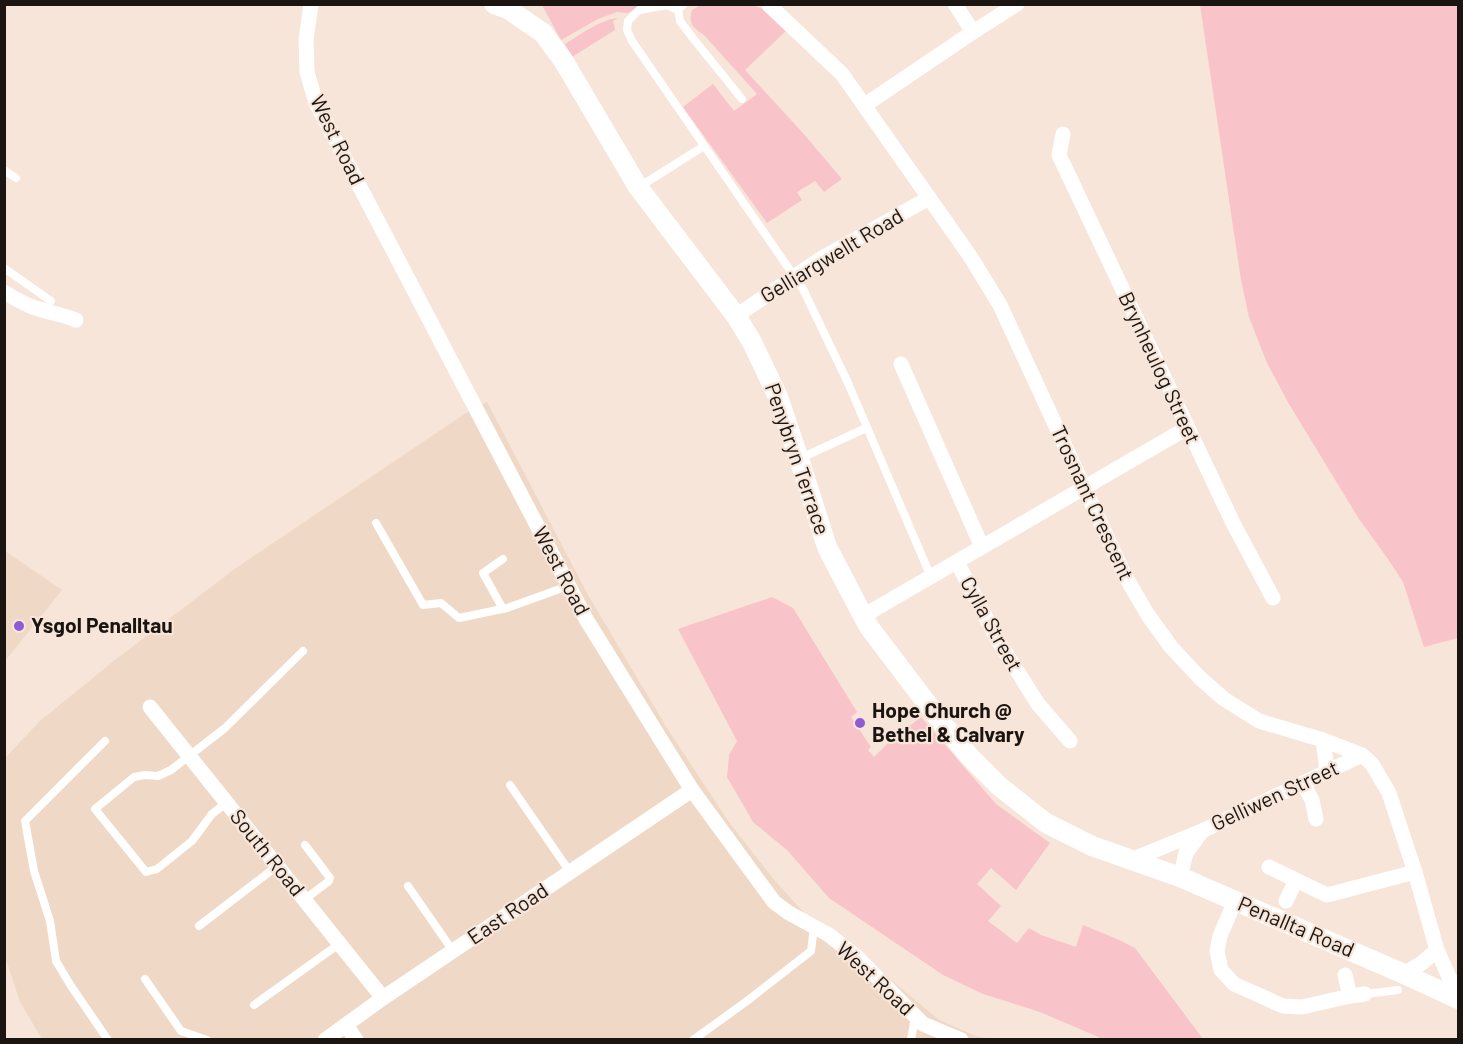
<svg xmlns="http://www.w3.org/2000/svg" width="1463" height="1044" font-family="Barlow,sans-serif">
	<rect width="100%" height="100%" fill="#f6e5d8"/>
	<g fill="#efd8c5">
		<polygon points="487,402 588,595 665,725 728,821 775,881 807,916 853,946 891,980 939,1020 976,1036 991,1039 42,1039 20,1002 5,956 4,759 40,721 115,660 236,568 463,415"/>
		<polygon points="5,551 62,590 5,661"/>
	</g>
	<g fill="#f8c4c9">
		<path d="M720,4L752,5L763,9L786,31L745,70L802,132L842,179L824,192L815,181L797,192L802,200L767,223L683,107L713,84L734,111L757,94L704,35C693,28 688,24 692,10L701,5Z"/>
		<polygon points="542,5 651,5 636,8 628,13 617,12 598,19 561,40"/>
		<polygon points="1200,5 1458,5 1458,638 1424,647 1403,582 1388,559 1359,519 1289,404 1267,363 1249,317 1241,280"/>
		<path d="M618,18L613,21L615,30L572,57L565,44C580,35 599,20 618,18Z"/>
		<polygon points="772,597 793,608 857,712 851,717 871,747 868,750 874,757 889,742 921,717 996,804 1050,843 1016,890 991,868 977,884 1001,906 988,921 1017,943 1029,928 1041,935 1076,947 1083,925 1117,939 1135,948 1203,1039 1103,1039 1040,1012 983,994 943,975 829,898 787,850 753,822 727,777 729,755 737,741 678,629"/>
	</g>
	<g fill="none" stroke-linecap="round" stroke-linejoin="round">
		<g stroke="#fff" stroke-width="8">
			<polyline points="684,4 678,10 680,21 692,37 742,99"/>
			<polyline points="678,10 667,5 639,10 628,21 627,30 632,41 803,289 848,383 931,577"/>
			<polyline points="4,170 16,178"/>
			<polyline points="639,187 704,146"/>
			<polyline points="4,268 51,301"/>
			<polyline points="799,459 866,428"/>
			<polyline points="376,523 423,605 441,603 459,618 507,608 568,586"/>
			<polyline points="503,559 483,573 503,609"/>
			<polyline points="105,741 25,821 34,871 50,921 56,961 71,986 108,1040"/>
			<polyline points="510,785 570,872"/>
			<polyline points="226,803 212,814 192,841 157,869 146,872 95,809 134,777 145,775 158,776 171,770 225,728 303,651"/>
			<polyline points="408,886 453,951"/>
			<polyline points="304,900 329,881 330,878 305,845"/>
			<polyline points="199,926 277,866"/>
			<polyline points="145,979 181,1031 207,1040"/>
			<polyline points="1365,994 1398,990"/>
			<polyline points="254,1005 339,944"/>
			<polyline points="693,1040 747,1001 811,951 814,927"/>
			<polyline points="911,1040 915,1017"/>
		</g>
		<g stroke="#fff" stroke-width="15">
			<polyline points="311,4 306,40 307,72 316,103 586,619 692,790 774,902 789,913 829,935 857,957 923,1024 961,1040"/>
			<polyline points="955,4 973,32"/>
			<polyline points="769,5 842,74 970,256 1000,305 1125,576 1148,615 1171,647 1200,678 1224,699 1259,721 1323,740 1362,755 1372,764 1389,793 1415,872 1437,950"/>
			<polyline points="865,105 973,32 1017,4"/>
			<polyline points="1063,134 1059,155 1233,523 1273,598"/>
			<path d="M4,292C12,297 21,302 30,306C45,312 61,314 76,320"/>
			<polyline points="736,316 822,258 929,198"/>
			<polyline points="901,364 982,547"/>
			<polyline points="957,562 997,639 1038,704 1070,741"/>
			<polyline points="863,616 1187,428"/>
			<polyline points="150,707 383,998"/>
			<polyline points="1323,740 1327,771"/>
			<polyline points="1303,783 1312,800 1316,819"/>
			<polyline points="1131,860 1202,831"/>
			<polyline points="1269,867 1327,895 1415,872"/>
			<polyline points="1180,877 1186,853 1202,831 1362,755"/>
			<polyline points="1235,901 1220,936 1217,951 1221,970 1234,984 1283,1006 1302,1007 1350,996"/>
			<polyline points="1286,901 1296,880"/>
			<polyline points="1404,974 1422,963 1437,950 1449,977 1458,992"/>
			<polyline points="1345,975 1350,996 1365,994"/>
			<polyline points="346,1025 356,1040"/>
			<polyline points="325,1040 383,998 692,790"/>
		</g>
		<polyline stroke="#fff" stroke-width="20" points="494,4 508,9 543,33 563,60 638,187 736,316 752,342 778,397 799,459 827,547 863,616 869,627 938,718 970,757 999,786 1046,823 1092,846 1180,877 1404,974 1458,999"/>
	</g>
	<g fill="#8d5cd5" stroke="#f6e5d8" stroke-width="2">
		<circle cx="19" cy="626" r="6"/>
		<circle cx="860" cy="723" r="6"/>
	</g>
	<g text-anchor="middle" stroke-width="4.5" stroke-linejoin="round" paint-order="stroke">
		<g font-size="21" fill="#1b1511" stroke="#f6e5d8">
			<text transform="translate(337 140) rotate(64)" y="7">West Road</text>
			<text transform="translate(832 256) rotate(-31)" y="7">Gelliargwellt Road</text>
			<text transform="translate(1159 368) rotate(65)" y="7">Brynheulog Street</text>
			<text transform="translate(797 459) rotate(71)" y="7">Penybryn Terrace</text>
			<text transform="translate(1092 503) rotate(65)" y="7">Trosnant Crescent</text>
			<text transform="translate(561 571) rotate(62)" y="7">West Road</text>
			<text transform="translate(991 624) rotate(61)" y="7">Cylla Street</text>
			<text transform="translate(1275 796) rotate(-25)" y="7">Gelliwen Street</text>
			<text transform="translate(267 853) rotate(51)" y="7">South Road</text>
			<text transform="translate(508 914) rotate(-34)" y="7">East Road</text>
			<text transform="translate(1296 927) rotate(23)" y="7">Penallta Road</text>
			<text transform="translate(875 979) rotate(43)" y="7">West Road</text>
		</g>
		<g font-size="21" font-weight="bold" fill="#1b1511" stroke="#f6e5d8" text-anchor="start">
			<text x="31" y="633">Ysgol Penalltau</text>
			<text x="872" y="718">Hope Church @<tspan x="872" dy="24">Bethel &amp; Calvary</tspan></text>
		</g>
	</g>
	<rect width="1463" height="1044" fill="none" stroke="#1b1511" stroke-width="12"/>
</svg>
